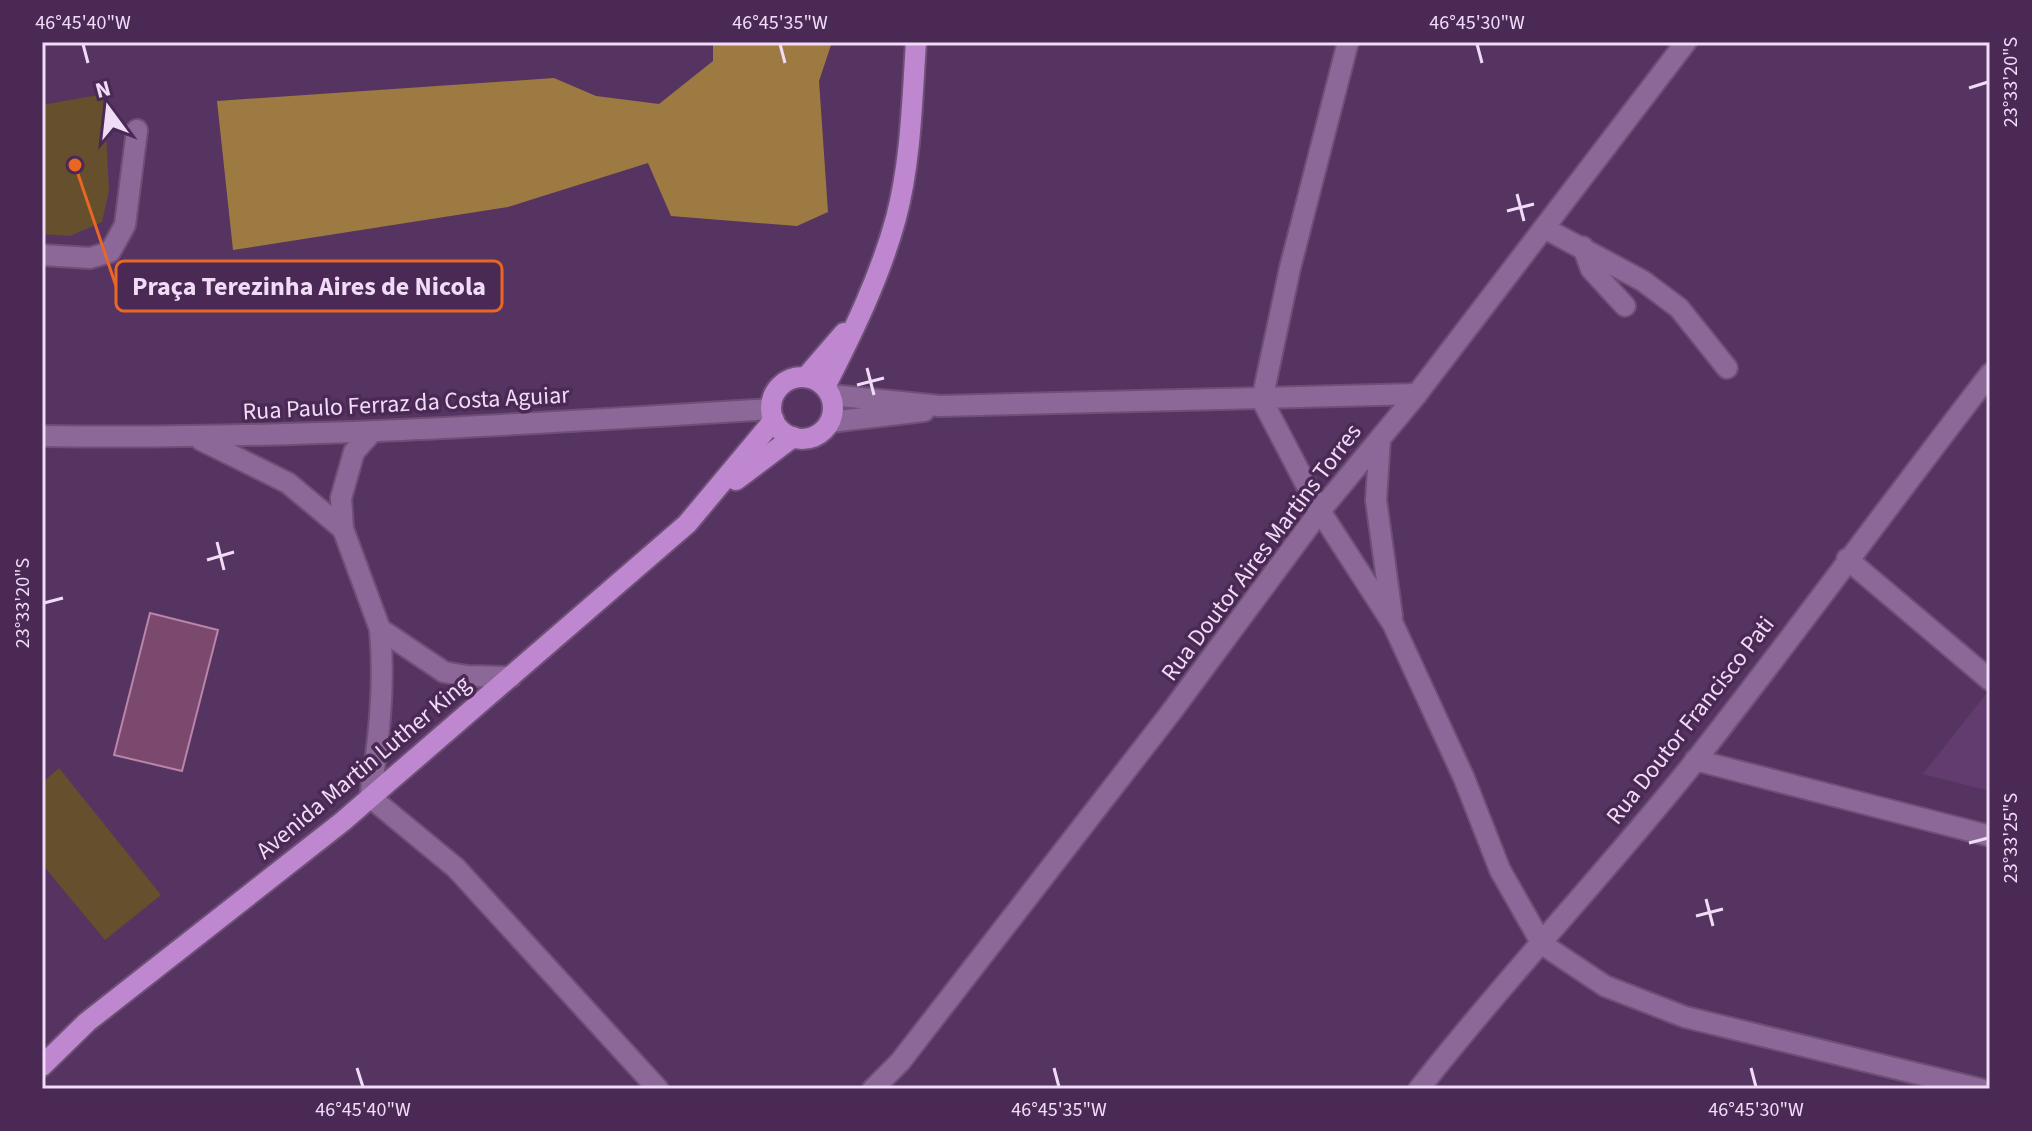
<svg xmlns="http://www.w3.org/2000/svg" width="2032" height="1131" font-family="'Source Sans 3',sans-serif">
	<rect width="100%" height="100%" fill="#563461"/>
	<polygon fill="#633c6f" points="1990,689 1990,791 1923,774"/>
	<g fill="#654f2c">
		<polygon points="104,94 109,190 102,222 70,236 42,234 42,105"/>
		<polygon points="59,768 161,895 105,940 42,864 42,783"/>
	</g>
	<polygon fill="#9d7a42" points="713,42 832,42 819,81 828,212 797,226 671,216 648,163 508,207 233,250 217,101 554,78 596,96 659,104 713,61"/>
	<polygon fill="#7c496e" stroke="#ba84ab" stroke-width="2" points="150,613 218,630 182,771 114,755"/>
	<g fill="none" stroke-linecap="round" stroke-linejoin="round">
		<defs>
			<g id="minor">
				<polyline points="1544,228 1643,281 1679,308 1727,368"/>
				<polyline points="1583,247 1591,269 1625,306"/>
				<polyline points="42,255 90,258 110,252 125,225 137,130"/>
				<polyline points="831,395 940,406 1417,394"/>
				<polyline points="1262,400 1320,511 1393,624 1464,778 1500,870 1542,944 1605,986 1685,1017 1980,1089"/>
				<polyline points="1262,400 1290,268 1348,42"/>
				<polyline points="830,422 924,411"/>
				<polyline points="370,434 354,452 341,498 343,529 380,629 444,672 467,676 511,677"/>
				<path d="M42,436C286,440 528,424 771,409"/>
				<polyline points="1380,439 1376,500 1392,616"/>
				<polyline points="201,440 288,483 343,529"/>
				<polyline points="1847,559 1990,680"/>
				<path d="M380,629C385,687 379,740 370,797L456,868L658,1089"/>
				<polyline points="1695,760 1990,836"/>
				<polyline points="873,1089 900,1062 1172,711 1320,511 1417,394 1686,42"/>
				<path d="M1419,1089C1507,976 1607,872 1696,760C1796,633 1891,502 1990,374"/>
			</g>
			<g id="major">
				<polyline points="806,377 844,333"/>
				<circle cx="802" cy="408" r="31"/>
				<path d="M825,387C853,332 880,277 896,218C911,161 912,101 916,42"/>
				<polyline points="736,480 793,437"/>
				<polyline points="42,1066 87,1022 342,822 687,524 774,420"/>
			</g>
		</defs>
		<use href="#minor" stroke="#6e5077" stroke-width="24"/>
		<use href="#major" stroke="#6e5077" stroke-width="24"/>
		<use href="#minor" stroke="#8c6898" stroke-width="20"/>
		<use href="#major" stroke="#be87cf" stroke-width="20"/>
	</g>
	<path fill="none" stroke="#f1dcf7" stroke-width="3" d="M83,44L88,63M780,44L785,63M1477,44L1482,63M1969,88L1988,82M1517,194L1524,221M1507,211L1534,204M867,368L874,395M857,385L884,378M217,542L224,570M207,560L234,552M44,603L63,598M1969,843L1988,838M1706,899L1713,926M1696,916L1723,909M357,1068L363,1087M1054,1068L1059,1087M1751,1068L1756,1087"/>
	<g text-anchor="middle" stroke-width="7" stroke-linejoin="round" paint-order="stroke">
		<g font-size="24" fill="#f1dcf7" stroke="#4b2955">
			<text transform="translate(406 403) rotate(-3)" y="8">Rua Paulo Ferraz da Costa Aguiar</text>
			<text transform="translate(1261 552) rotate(-53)" y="8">Rua Doutor Aires Martins Torres</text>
			<text transform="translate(1690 720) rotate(-52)" y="8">Rua Doutor Francisco Pati</text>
			<text transform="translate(363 767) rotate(-40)" y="8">Avenida Martin Luther King</text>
		</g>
	</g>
	<path fill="none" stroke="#e96624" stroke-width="3" d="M75 165L116 286"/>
	<circle fill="#e96624" stroke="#4b2955" stroke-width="3" cx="75" cy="165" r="8"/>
	<rect fill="#4b2955" stroke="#e96624" stroke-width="3" x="116" y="261" width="386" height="50" rx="8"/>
	<g font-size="26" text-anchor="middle" font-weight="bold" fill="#f1dcf7">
		<text x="309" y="295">Praça Terezinha Aires de Nicola</text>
	</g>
	<rect width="2032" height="1131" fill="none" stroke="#4b2955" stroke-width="88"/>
	<g transform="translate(108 108) rotate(345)" stroke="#4b2955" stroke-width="6" paint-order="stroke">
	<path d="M0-6L14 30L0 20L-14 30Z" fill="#f1dcf7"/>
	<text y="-12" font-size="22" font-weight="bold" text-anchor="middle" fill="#f1dcf7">N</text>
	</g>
	<rect x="44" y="44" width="1944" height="1043" fill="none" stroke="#f1dcf7" stroke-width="3"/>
	<g font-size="20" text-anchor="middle" fill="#f1dcf7">
		<text x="83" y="29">46°45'40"W</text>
		<text x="780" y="29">46°45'35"W</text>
		<text x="1477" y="29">46°45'30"W</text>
		<text transform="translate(2010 82) rotate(-90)" y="7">23°33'20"S</text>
		<text transform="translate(22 603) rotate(-90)" y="7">23°33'20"S</text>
		<text transform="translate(2010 838) rotate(-90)" y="7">23°33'25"S</text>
		<text x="363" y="1116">46°45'40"W</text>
		<text x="1059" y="1116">46°45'35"W</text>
		<text x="1756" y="1116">46°45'30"W</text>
	</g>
</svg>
